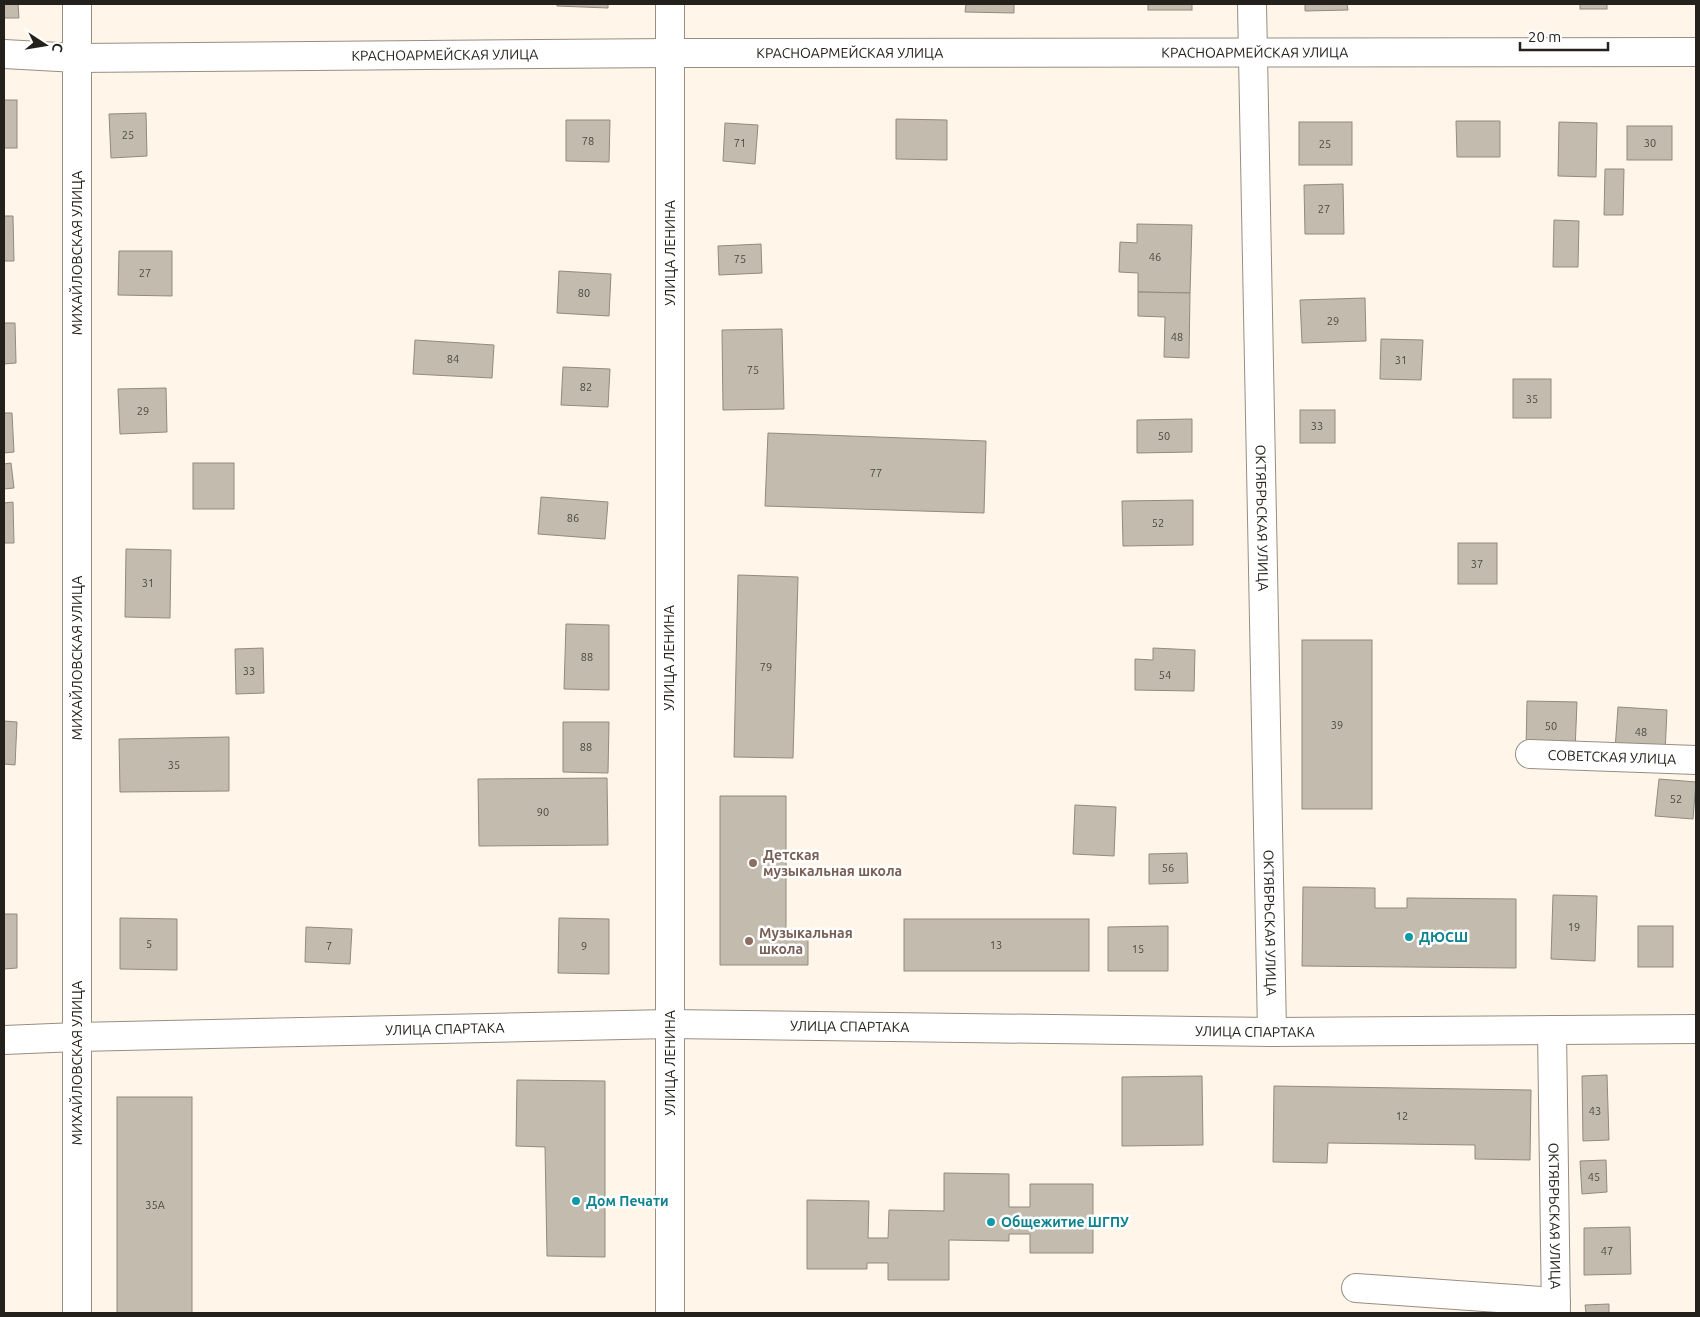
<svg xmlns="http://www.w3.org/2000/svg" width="1700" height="1317" font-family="Ubuntu,sans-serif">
	<rect width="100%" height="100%" fill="#fff6e9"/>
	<g fill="#c3bbae" stroke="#928a7e">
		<polygon points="4,4 18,4 19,18 4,18"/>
		<polygon points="557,4 608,4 608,8 557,6"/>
		<polygon points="966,4 1014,4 1014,13 965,12"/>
		<rect x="1148" y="4" width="44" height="6"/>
		<polygon points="1305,4 1347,4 1348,10 1305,11"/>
		<rect x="1580" y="4" width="27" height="5"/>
		<rect x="4" y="100" width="13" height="48"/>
		<polygon points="146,113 147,156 111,158 109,114"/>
		<polygon points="896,119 947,120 947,160 896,159"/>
		<polygon points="566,120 610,120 609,162 566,161"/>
		<polygon points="1456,121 1500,121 1500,157 1457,157"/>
		<rect x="1299" y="122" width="53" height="43"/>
		<polygon points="1559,122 1597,123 1596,177 1558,176"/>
		<polygon points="725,123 758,125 755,164 723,161"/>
		<rect x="1627" y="126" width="45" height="34"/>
		<polygon points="1605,169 1624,169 1623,215 1604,215"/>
		<polygon points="1343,184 1344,234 1305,234 1304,185"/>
		<polygon points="4,216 13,216 14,261 4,261"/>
		<polygon points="1554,220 1579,221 1578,267 1553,267"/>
		<polygon points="1137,224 1192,225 1190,293 1138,292 1138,273 1119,272 1120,242 1137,243"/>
		<polygon points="761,244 762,273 719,275 718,246"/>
		<polygon points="119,251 172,251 172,296 118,295"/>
		<polygon points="559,271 611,274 609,316 557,313"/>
		<polygon points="1138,292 1190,293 1189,358 1164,357 1165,317 1138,316"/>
		<polygon points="1365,298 1366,341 1302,343 1300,300"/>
		<polygon points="4,323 15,323 16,363 4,364"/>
		<polygon points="782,329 784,409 723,410 722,330"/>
		<polygon points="1381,339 1423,340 1421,380 1380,379"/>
		<polygon points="415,340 494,345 492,378 413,374"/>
		<polygon points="563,367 610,369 608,407 561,405"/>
		<rect x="1513" y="379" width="38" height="39"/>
		<polygon points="166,388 167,432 120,434 118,389"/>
		<rect x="1300" y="410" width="35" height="33"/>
		<polygon points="4,413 12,413 14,452 4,453"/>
		<polygon points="1192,419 1192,452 1137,453 1137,420"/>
		<polygon points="768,433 986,441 984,513 765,506"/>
		<polygon points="11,463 14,488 4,489 4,464"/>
		<rect x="193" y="463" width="41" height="46"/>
		<polygon points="541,497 608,502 605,539 538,534"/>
		<polygon points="1193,500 1193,545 1123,546 1122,501"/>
		<polygon points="13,502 14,543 4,543 4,503"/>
		<rect x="1458" y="543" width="39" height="41"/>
		<polygon points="126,549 171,550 170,618 125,617"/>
		<polygon points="738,575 798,577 793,758 734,757"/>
		<polygon points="566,624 609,625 609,690 564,689"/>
		<rect x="1302" y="640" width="70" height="169"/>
		<polygon points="263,648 264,693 236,694 235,649"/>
		<polygon points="1153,648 1195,650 1194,691 1135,690 1135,659 1153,660"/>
		<polygon points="1527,701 1577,702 1575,751 1526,750"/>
		<polygon points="1618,707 1667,710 1665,753 1615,750"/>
		<polygon points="4,721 17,722 15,765 4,764"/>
		<polygon points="563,722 609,722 608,773 563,772"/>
		<polygon points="229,737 229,791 120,792 119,739"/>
		<polygon points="607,778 608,845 479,846 478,779"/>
		<polygon points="1659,779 1696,782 1693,819 1655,816"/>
		<polygon points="720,796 786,796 786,930 808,930 808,965 720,965"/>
		<polygon points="1075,805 1116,807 1114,856 1073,854"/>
		<polygon points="1187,853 1188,883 1149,884 1149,854"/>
		<polygon points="1303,887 1375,888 1375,908 1407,908 1407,898 1516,899 1516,968 1302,966"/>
		<polygon points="1553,895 1597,896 1595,961 1551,959"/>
		<polygon points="4,914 17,914 17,968 4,969"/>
		<polygon points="120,918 177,919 177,970 120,969"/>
		<polygon points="559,918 609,919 609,974 558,973"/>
		<rect x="904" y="919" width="185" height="52"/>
		<polygon points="1168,926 1168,971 1108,971 1108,927"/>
		<rect x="1638" y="926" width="35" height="41"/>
		<polygon points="306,927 352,929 350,964 305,962"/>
		<polygon points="1607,1075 1609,1140 1583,1141 1582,1076"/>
		<polygon points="1202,1076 1203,1145 1122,1146 1122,1077"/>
		<polygon points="517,1080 605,1081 605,1257 547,1256 545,1147 516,1146"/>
		<polygon points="1274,1086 1531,1090 1530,1160 1475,1159 1475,1145 1328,1143 1327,1163 1273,1162"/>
		<rect x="117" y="1097" width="75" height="216"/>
		<polygon points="1606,1160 1607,1192 1582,1194 1580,1161"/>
		<polygon points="944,1173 1009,1174 1009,1207 1030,1207 1030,1184 1093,1184 1093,1253 1030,1253 1030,1234 1009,1234 1009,1241 949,1240 949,1280 888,1280 888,1263 867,1263 867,1269 807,1269 807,1200 869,1201 868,1238 888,1238 889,1210 944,1211"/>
		<polygon points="1630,1227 1631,1274 1584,1275 1584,1228"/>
		<polygon points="1609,1304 1609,1313 1586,1313 1585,1305"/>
	</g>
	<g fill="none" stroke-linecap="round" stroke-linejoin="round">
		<defs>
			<g id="minor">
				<polyline points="77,4 77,1037"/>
				<polyline points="670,4 670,1313"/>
				<path id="s1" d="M1252,4L1272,1032"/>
				<path id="s2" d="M4,54L77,58L670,53L1696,52"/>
				<path id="s3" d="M1530,754L1696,760"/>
				<path id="s4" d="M1552,1030L1556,1313"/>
				<path id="s5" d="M4,1040L77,1037L669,1024L1272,1032L1696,1029"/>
				<polyline points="1356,1288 1556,1302"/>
			</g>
			<polyline id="major" points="77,1037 77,1313"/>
		</defs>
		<use href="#minor" stroke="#968e82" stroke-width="30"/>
		<use href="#major" stroke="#968e82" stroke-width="30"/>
		<use href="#minor" stroke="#fff" stroke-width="28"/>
		<use href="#major" stroke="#fff" stroke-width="28"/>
	</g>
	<g fill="#8d6e63" stroke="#fff" stroke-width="2">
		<circle cx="753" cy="863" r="5"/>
		<circle cx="749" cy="941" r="5"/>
	</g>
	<g fill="#0f9aa8" stroke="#fff" stroke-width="2">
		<circle cx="1409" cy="937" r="5"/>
		<circle cx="576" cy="1201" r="5"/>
		<circle cx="991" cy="1222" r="5"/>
	</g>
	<g text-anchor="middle" stroke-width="5" stroke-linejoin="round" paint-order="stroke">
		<g font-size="11" fill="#4c4840">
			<text x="128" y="139">25</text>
			<text x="588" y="145">78</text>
			<text x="740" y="147">71</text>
			<text x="1650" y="147">30</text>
			<text x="1325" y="148">25</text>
			<text x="1324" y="213">27</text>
			<text x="1155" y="261">46</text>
			<text x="740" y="263">75</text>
			<text x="145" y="277">27</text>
			<text x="584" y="297">80</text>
			<text x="1333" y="325">29</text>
			<text x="1177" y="341">48</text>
			<text x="453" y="363">84</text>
			<text x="1401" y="364">31</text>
			<text x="753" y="374">75</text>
			<text x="586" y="391">82</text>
			<text x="1532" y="403">35</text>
			<text x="143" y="415">29</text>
			<text x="1317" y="430">33</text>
			<text x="1164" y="440">50</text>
			<text x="876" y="477">77</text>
			<text x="573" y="522">86</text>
			<text x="1158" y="527">52</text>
			<text x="1477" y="568">37</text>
			<text x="148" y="587">31</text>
			<text x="587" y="661">88</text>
			<text x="766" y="671">79</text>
			<text x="249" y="675">33</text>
			<text x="1165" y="679">54</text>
			<text x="1337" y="729">39</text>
			<text x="1551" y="730">50</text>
			<text x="1641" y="736">48</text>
			<text x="586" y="751">88</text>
			<text x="174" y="769">35</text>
			<text x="1676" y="803">52</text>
			<text x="543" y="816">90</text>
			<text x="1168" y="872">56</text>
			<text x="1574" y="931">19</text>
			<text x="149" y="948">5</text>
			<text x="996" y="949">13</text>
			<text x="329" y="950">7</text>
			<text x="584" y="950">9</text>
			<text x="1138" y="953">15</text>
			<text x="1595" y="1115">43</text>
			<text x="1402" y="1120">12</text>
			<text x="1594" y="1181">45</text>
			<text x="155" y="1209">35А</text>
			<text x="1607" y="1255">47</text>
		</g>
		<g font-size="14" fill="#24211c" stroke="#fff">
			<text dy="5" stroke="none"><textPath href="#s2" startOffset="1251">КРАСНОАРМЕЙСКАЯ УЛИЦА</textPath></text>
			<text dy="5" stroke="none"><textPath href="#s2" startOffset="846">КРАСНОАРМЕЙСКАЯ УЛИЦА</textPath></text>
			<text dy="5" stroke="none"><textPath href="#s2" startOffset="441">КРАСНОАРМЕЙСКАЯ УЛИЦА</textPath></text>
			<text transform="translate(77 253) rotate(-90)" y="5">МИХАЙЛОВСКАЯ УЛИЦА</text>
			<text transform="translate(670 253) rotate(-90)" y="5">УЛИЦА ЛЕНИНА</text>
			<text dy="5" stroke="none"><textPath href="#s1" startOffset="514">ОКТЯБРЬСКАЯ УЛИЦА</textPath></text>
			<text transform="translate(77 658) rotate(-90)" y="5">МИХАЙЛОВСКАЯ УЛИЦА</text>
			<text transform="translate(669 658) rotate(-90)" y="5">УЛИЦА ЛЕНИНА</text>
			<text dy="5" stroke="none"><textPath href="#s3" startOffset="82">СОВЕТСКАЯ УЛИЦА</textPath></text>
			<text dy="5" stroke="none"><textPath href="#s1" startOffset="919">ОКТЯБРЬСКАЯ УЛИЦА</textPath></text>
			<text dy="5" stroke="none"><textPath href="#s5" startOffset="846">УЛИЦА СПАРТАКА</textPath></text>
			<text dy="5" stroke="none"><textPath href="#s5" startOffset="441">УЛИЦА СПАРТАКА</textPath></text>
			<text dy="5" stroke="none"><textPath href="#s5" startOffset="1251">УЛИЦА СПАРТАКА</textPath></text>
			<text transform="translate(77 1063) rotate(-90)" y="5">МИХАЙЛОВСКАЯ УЛИЦА</text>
			<text transform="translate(670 1063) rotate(-90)" y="5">УЛИЦА ЛЕНИНА</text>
			<text dy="5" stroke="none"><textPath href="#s4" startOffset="186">ОКТЯБРЬСКАЯ УЛИЦА</textPath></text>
		</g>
		<g font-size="14" font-weight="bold" fill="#785e54" stroke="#fff" text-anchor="start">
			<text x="763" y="860">Детская<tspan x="763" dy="16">музыкальная школа</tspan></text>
			<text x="759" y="938">Музыкальная<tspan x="759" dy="16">школа</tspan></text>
		</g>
		<g font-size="14" font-weight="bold" fill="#0d838f" stroke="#fff" text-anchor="start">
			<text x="1419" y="942">ДЮСШ</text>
			<text x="586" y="1206">Дом Печати</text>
			<text x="1001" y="1227">Общежитие ШГПУ</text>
		</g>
	</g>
	<rect width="1700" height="1317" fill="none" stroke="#24211c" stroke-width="10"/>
	<g transform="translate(45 45) rotate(102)" stroke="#ffffff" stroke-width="4" paint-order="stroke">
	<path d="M0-4L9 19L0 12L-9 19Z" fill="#24211c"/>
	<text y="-8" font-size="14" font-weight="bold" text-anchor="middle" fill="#24211c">С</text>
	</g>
	<path d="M1520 42v8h88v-8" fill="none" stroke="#24211c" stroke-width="2.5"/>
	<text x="1528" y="42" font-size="15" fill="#24211c" stroke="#ffffff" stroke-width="4" paint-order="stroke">20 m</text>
</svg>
